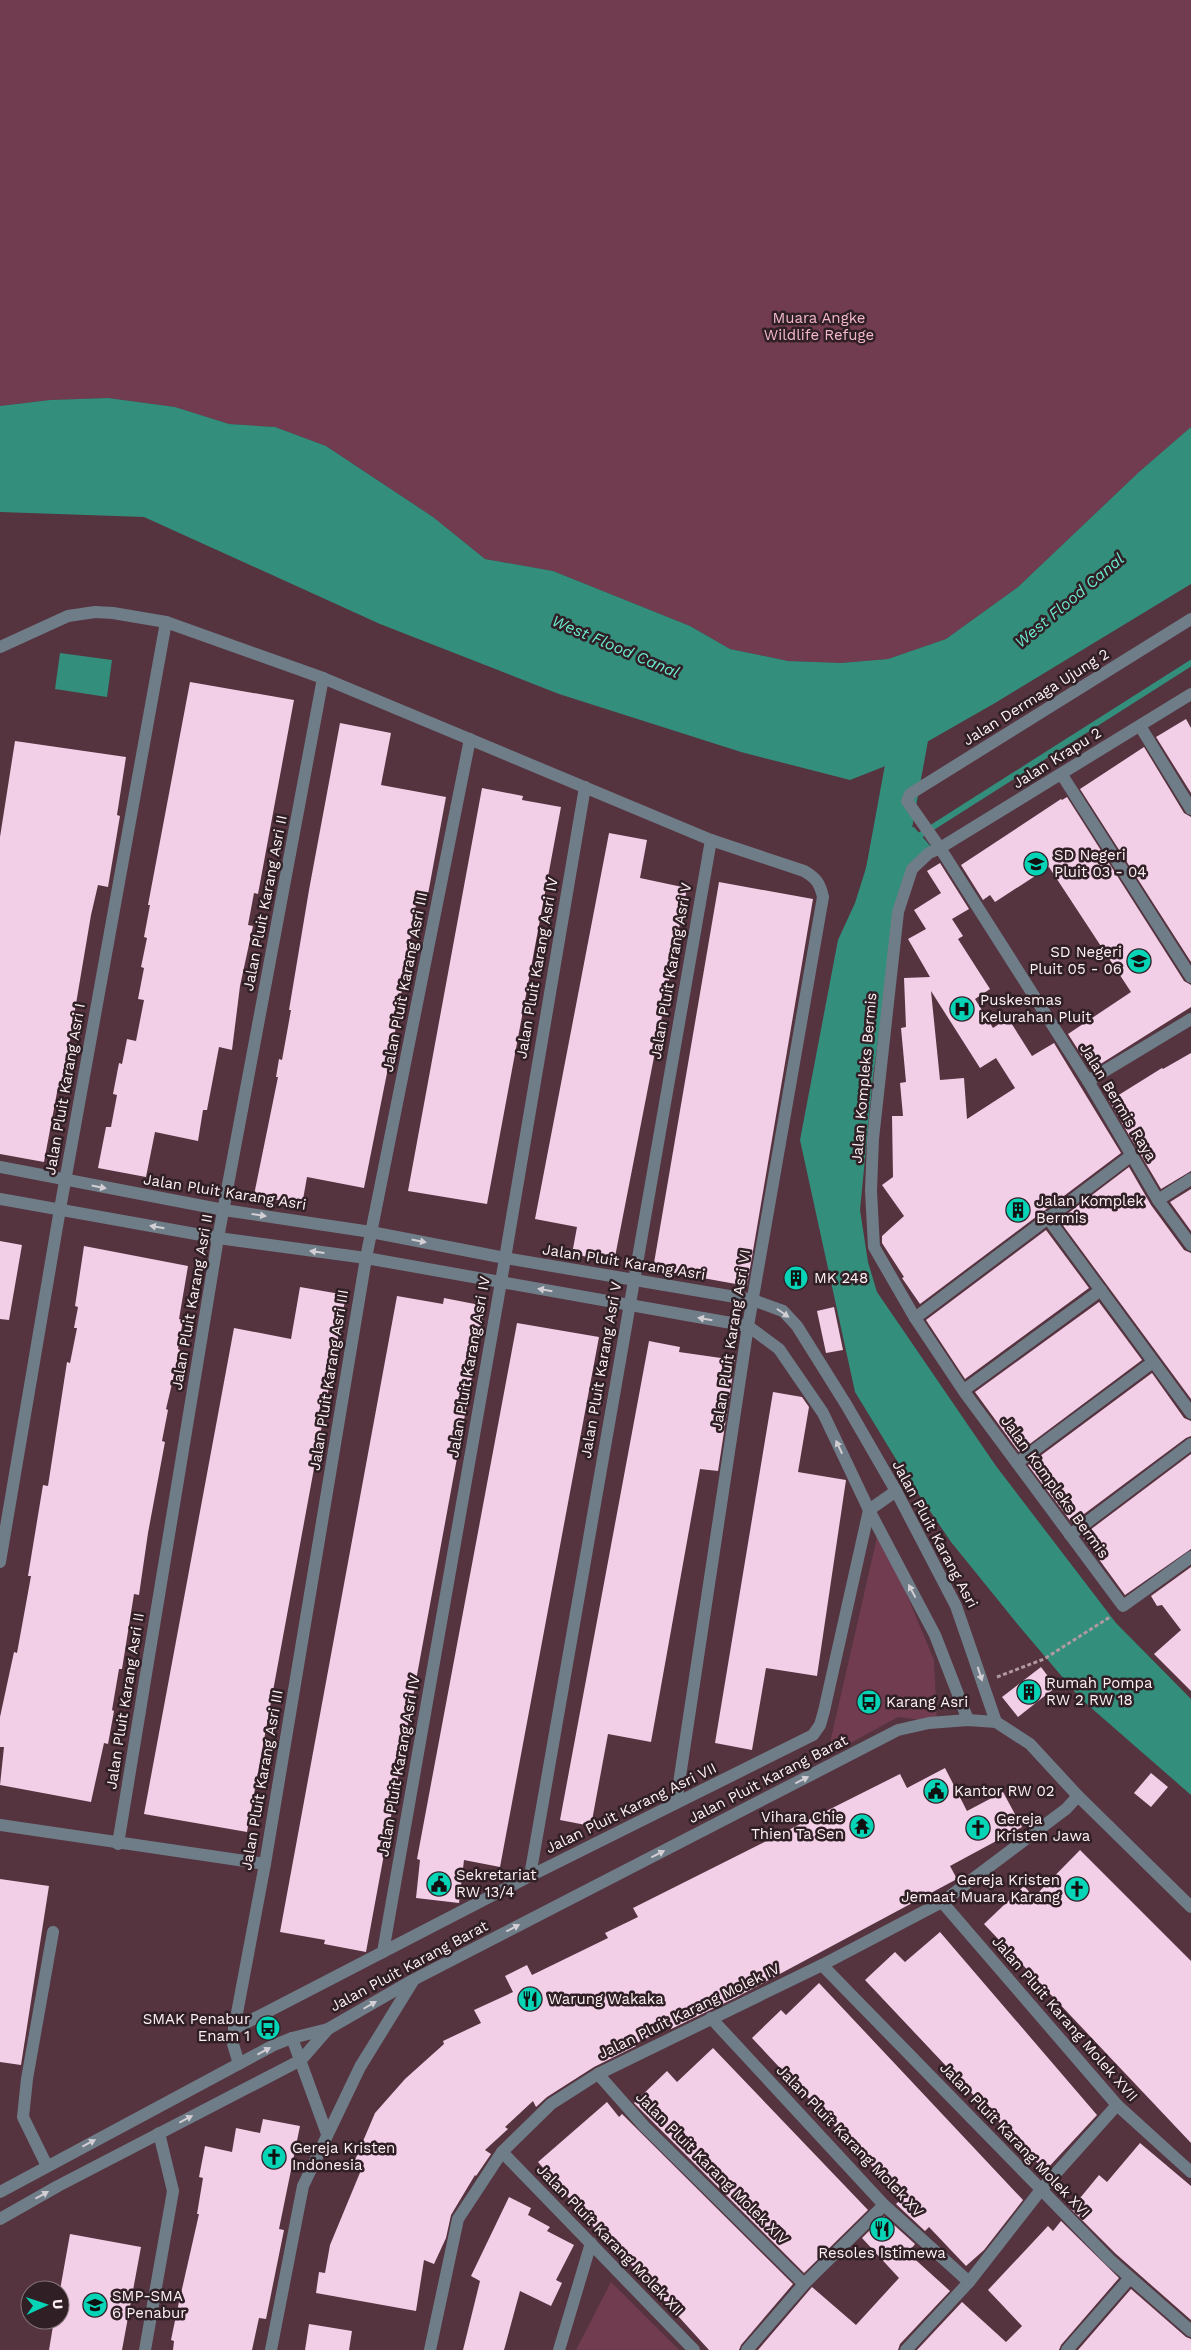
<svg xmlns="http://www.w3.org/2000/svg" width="1191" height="2350" font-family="'Work Sans',sans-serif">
	<rect width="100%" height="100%" fill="#55333f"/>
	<g fill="#713c50">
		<polygon points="0,0 1191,0 1191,427 1139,472 1018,587 946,639 888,659 841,663 788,661 730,649 690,626 553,571 485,559 433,517 326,446 275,427 229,424 175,407 108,398 50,400 0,406"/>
		<polygon points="880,1524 881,1533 934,1660 937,1722 898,1717 827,1756"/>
		<polygon points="611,2282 679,2350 576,2350"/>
	</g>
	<g fill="#338e7c">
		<polygon points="108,398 175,407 229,424 275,427 326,446 433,517 485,559 553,571 690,626 730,649 788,661 841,663 888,659 946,639 1018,587 1139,472 1191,427 1191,584 995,703 883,767 850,780 741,752 559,694 380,624 144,517 0,512 0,406 50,400"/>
		<polygon points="60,653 112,660 107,697 55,689"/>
		<polygon points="914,827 932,848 911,865 896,910 873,1077 860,1210 868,1262 877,1292 996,1466 1116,1623 1191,1699 1191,1795 1081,1699 1019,1626 951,1542 905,1474 855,1392 800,1140 838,940 855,903 877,833"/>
	</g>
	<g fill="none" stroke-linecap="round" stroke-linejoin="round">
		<polyline stroke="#338e7c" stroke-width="6" points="914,839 1191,663"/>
		<polyline stroke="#338e7c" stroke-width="38" points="883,881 916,701"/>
	</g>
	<g fill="#f2cee7" fill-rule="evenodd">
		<polygon points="190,682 294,700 258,894 254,893 248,925 253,926 240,986 232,1050 219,1047 207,1110 203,1110 198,1141 155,1132 146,1177 98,1168 106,1127 111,1127 117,1095 113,1094 119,1063 122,1064 127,1039 136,1041 144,1000 138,999 144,968 141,967 147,938 144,937 150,905 148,905"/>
		<polygon points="1186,719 1191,728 1191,793 1156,737"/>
		<polygon points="340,723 391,733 381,785 446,797 428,894 418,892 394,1038 364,1188 307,1177 302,1205 254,1195 278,1077 276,1077 279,1059 282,1060 291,1010 289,1010 309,890"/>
		<polygon points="15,741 126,757 117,815 120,816 108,887 98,885 91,915 66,1063 68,1064 63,1088 58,1087 44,1162 0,1154 0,837"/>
		<polygon points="1144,747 1184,813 1191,817 1191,962 1080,789"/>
		<polygon points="482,788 523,796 522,800 561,807 487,1204 408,1191"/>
		<polygon points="1067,797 1184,981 1191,985 1191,1007 1091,1070 1068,1034 1131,992 1049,867 995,902 990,895 983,900 961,865 1061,799 1062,800"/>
		<polygon points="609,833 647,840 640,878 687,888 614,1262 572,1254 577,1227 535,1219"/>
		<path d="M940,863L969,909L952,919L963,936L958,939L990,989L975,999L993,1028L1008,1018L1032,1056L1054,1043L1121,1153L920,1304L902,1278L904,1277L882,1243V1236L904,1216L882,1185L893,1177L892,1116H903L900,1083L906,1082L901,1028L906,1027L904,978L930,977L908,939L926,929L914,910L941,893L927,871ZM931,991L980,1068L996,1058L1015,1088L967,1119L964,1078L940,1080Z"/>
		<polygon points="719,882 813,899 747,1286 653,1269"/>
		<polygon points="1191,1053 1191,1171 1161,1189 1109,1101 1162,1068 1163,1069"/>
		<polygon points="1129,1167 1151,1205 1184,1250 1191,1253 1191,1399 1059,1220"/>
		<polygon points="1191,1189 1191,1231 1170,1202"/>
		<polygon points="1046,1230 1089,1288 965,1379 926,1320"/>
		<polygon points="0,1241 22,1245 9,1320 0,1319"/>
		<polygon points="84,1246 188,1266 179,1319 183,1320 178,1349 180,1350 166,1409 168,1410 162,1441 165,1442 148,1533 139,1595 134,1594 122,1669 119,1669 112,1710 114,1711 108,1744 104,1743 91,1802 0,1785 4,1747 0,1747 0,1717 14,1652 17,1653 31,1576 28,1576 43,1485 48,1486 67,1362 70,1363 77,1328 74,1328 78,1307 75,1306"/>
		<polygon points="300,1287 346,1295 247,1832 144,1814 234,1328 291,1339"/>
		<polygon points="397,1296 443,1304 444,1298 485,1306 366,1952 324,1944 325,1940 280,1932"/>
		<polygon points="1099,1302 1142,1360 1019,1452 975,1392"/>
		<polygon points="834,1307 843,1350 826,1353 817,1311"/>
		<polygon points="517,1323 599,1337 500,1867 464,1860 459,1903 416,1898 420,1860 417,1859"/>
		<polygon points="649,1341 680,1347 679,1352 735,1360 718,1471 700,1469 651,1742 608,1734 591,1826 560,1820"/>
		<polygon points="1152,1373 1184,1418 1191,1421 1191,1436 1186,1438 1072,1523 1028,1465"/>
		<polygon points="773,1392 802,1397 809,1407 798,1472 846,1480 817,1676 766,1668 752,1750 715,1743"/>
		<polygon points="1191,1454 1191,1549 1125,1595 1082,1536"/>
		<polygon points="1191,1567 1191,1691 1154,1654 1181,1630 1162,1605 1157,1606 1151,1596"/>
		<polygon points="1041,1667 1056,1687 1018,1717 1002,1697"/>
		<polygon points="945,1768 967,1811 1003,1792 1022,1827 950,1866 957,1879 735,1998 671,2029 670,2026 635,2044 636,2046 594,2067 547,2097 536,2107 533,2101 505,2127 508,2129 485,2150 491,2154 476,2176 475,2175 451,2215 446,2238 434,2264 424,2260 416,2311 316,2293 319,2272 325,2273 330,2245 364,2163 355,2160 375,2113 405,2079 444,2044 443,2041 481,2023 474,2010 513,1992 505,1976 527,1965 532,1975 608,1938 605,1933 638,1917 633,1908 900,1774 907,1788"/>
		<polygon points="1151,1773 1168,1787 1151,1807 1134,1793"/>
		<polygon points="1080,1850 1191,1961 1191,2143 984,1924 1024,1886 1034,1897"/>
		<polygon points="0,1879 49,1886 21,2065 0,2062"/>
		<polygon points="940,1932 1097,2115 1045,2171 865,1980 895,1952 905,1962"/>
		<polygon points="819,1983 1023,2200 984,2250 966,2266 929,2227 925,2231 896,2204 902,2198 752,2038 781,2010 786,2015"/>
		<polygon points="713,2048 868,2210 804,2273 634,2103 667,2071 677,2082"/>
		<polygon points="607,2102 619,2117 622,2114 793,2284 741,2345 739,2350 709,2350 617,2249 615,2251 597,2231 538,2162"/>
		<polygon points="263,2119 300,2126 279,2229 284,2230 266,2319 259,2318 252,2350 173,2350 174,2341 171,2340 177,2311 199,2214 197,2214 203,2178 199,2177 205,2146 232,2152 236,2128 260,2133"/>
		<polygon points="1140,2143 1191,2186 1191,2320 1116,2254 1071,2209 1099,2175 1107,2182"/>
		<polygon points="509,2197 531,2208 528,2215 550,2227 547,2231 574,2245 556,2280 562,2283 551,2306 520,2291 504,2350 463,2350 480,2281 471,2276"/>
		<polygon points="884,2216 915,2244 908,2253 950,2291 900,2344 898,2350 758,2350 812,2287 856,2325 899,2278 862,2238"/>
		<polygon points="1061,2221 1119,2278 1061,2345 1059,2350 917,2350 962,2302 1006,2342 1022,2326 988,2290 1048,2226 1053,2231"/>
		<polygon points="70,2234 141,2247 122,2350 49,2350 54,2320 60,2320 60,2290"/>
		<polygon points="1131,2289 1186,2337 1191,2339 1191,2350 1078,2350"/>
		<polygon points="309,2324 352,2331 349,2350 305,2350"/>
	</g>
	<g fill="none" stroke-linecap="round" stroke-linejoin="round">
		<polyline stroke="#b099a1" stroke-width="3" stroke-dasharray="4 2.5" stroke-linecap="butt" points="997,1677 1044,1659 1110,1617"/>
		<g stroke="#6e7d87" stroke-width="12">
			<polyline points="1191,619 910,794 907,801 940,848 1088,1081 1158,1200 1191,1245"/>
			<path d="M0,647L68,616L95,612L113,613L166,622L323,678L711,840L804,871C816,878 820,883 823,897L748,1326L676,1803"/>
			<polyline points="1191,694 940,848 929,853 912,869 898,912 873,1139 871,1191 874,1247 915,1318 965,1393 1123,1606 1191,1557"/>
			<polyline points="1140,726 1191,809"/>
			<polyline points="1062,775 1191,977"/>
			<polyline points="1088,1081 1191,1019"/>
			<polyline points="0,1167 224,1210 371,1232 505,1258 753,1300 783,1311 797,1326 847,1406 896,1491 956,1606 996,1722"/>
			<polyline points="0,1199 218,1238 366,1258 748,1326 779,1349 823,1413 869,1510 935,1635 968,1720"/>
			<polyline points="1158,1200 1191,1179"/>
			<polyline points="1047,1217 1191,1413"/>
			<polyline points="915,1318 1132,1155"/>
			<polyline points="964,1390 1101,1290"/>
			<polyline points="1017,1463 1153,1362"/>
			<polyline points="1070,1535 1191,1444"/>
			<polyline points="0,1562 60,1209 166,622"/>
			<polyline points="0,1825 265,1864"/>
			<polyline points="118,1844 218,1238 323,678"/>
			<polyline points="530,1876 711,840"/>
			<polyline points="942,1902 1117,2105 1191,2172"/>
			<polyline points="383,1952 501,1282 585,787"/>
			<polyline points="822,1965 1110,2260 1191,2331"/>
			<polyline points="711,2018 884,2205 969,2282"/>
			<polyline points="234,2029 530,1876 813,1735 820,1725 824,1711 869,1510 896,1491"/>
			<polyline points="292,2038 327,2134"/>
			<polyline points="239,2064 233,2044 234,2029 265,1864 366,1258 470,739"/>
			<polyline points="598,2074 644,2126 804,2284"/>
			<polyline points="502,2152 694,2350"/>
			<polyline points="47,2166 23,2117 27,2079 53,1932"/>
			<polyline points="0,2192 274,2045 292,2038 328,2029 413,1980 898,1730 929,1723 968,1720 996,1722 1030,1744 1078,1796 1191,1907"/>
			<polyline points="0,2219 58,2186 301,2060 328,2029"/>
			<polyline points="145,2350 173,2191 159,2133"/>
			<polyline points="271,2350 303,2186 360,2067 413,1981"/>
			<polyline points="430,2350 458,2219 502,2152 551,2104 598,2074 822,1965 942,1902 1066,1809 1078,1796"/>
			<polyline points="559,2350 591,2243"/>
			<polyline points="747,2350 804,2284 884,2205"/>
			<polyline points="906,2350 969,2282 1040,2191 1117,2105"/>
			<polyline points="1067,2350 1129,2279"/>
		</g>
	</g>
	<defs><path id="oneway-solid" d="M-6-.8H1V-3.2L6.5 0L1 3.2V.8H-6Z" transform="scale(1.25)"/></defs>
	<g fill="#d3ced4">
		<use href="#oneway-solid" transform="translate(99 1187) rotate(11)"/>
		<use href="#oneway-solid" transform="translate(259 1215) rotate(8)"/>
		<use href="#oneway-solid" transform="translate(157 1227) rotate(-170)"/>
		<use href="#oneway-solid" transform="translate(419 1241) rotate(11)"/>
		<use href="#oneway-solid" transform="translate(317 1252) rotate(-172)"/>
		<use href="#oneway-solid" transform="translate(545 1290) rotate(-170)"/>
		<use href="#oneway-solid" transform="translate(783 1313) rotate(35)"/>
		<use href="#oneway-solid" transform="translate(705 1319) rotate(-170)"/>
		<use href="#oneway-solid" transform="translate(839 1447) rotate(-115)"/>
		<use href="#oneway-solid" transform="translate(912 1591) rotate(-118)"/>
		<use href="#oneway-solid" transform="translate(980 1674) rotate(72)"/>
		<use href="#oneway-solid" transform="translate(802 1780) rotate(-27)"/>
		<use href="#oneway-solid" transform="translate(658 1854) rotate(-27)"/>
		<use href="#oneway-solid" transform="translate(513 1928) rotate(-27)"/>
		<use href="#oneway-solid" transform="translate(370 2005) rotate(-30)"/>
		<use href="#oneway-solid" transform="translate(264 2051) rotate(-28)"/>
		<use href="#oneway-solid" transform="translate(186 2119) rotate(-28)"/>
		<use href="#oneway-solid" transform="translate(89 2143) rotate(-28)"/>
		<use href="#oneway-solid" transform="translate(42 2195) rotate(-29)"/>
	</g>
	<defs>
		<symbol id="school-disc" viewBox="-11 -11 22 22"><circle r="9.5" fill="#05d5b6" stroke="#302026"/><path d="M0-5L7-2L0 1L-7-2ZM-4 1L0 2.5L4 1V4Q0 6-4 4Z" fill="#111"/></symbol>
		<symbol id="hospital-disc" viewBox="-11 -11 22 22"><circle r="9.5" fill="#05d5b6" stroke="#302026"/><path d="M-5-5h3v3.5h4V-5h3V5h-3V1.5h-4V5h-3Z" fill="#111"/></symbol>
		<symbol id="building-disc" viewBox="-11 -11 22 22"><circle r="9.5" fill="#05d5b6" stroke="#302026"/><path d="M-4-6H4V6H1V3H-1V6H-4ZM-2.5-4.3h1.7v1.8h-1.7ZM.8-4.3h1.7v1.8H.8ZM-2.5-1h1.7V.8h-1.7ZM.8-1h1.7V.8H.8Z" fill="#111"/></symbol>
		<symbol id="bus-disc" viewBox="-11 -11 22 22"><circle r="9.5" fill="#05d5b6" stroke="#302026"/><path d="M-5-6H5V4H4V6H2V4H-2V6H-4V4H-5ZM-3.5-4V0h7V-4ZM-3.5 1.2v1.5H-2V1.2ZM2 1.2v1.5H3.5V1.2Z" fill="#111"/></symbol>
		<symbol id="civic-disc" viewBox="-11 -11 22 22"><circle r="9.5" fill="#05d5b6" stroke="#302026"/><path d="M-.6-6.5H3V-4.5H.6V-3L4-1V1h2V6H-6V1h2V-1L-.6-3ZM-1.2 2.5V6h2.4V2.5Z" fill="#111"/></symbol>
		<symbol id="temple-disc" viewBox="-11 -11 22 22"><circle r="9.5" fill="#05d5b6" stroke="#302026"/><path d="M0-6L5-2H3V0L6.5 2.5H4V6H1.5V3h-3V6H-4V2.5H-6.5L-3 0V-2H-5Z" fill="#111"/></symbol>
		<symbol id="church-disc" viewBox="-11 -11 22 22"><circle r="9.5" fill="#05d5b6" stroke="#302026"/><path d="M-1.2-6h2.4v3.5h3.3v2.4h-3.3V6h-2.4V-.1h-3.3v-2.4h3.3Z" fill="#111"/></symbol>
		<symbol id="restaurant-disc" viewBox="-11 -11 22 22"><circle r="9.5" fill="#05d5b6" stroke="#302026"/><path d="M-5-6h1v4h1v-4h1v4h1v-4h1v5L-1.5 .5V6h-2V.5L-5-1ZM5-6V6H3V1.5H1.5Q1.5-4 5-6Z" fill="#111"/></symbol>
	</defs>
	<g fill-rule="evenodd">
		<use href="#school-disc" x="1022" y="850" width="28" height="28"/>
		<use href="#school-disc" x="1125" y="947" width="28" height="28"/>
		<use href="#hospital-disc" x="948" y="995" width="28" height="28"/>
		<use href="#building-disc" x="1004" y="1196" width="28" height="28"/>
		<use href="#building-disc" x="782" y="1264" width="28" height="28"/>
		<use href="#building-disc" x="1015" y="1678" width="28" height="28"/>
		<use href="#bus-disc" x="855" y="1688" width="28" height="28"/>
		<use href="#civic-disc" x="922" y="1777" width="28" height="28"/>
		<use href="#temple-disc" x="848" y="1812" width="28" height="28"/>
		<use href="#church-disc" x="964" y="1814" width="28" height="28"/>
		<use href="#civic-disc" x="425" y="1870" width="28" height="28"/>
		<use href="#church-disc" x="1063" y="1875" width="28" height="28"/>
		<use href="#restaurant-disc" x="516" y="1985" width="28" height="28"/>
		<use href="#bus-disc" x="254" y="2014" width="28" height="28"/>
		<use href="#church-disc" x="260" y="2143" width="28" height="28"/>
		<use href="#restaurant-disc" x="868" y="2215" width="28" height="28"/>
		<use href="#school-disc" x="81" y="2291" width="28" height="28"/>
	</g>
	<g text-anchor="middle" stroke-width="5" stroke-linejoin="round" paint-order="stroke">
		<g font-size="15" fill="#f3b8cc" stroke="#302026">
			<text x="819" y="323">Muara Angke<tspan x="819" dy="17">Wildlife Refuge</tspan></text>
		</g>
		<g font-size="15" fill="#fef1f5" stroke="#302026">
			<text transform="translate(1036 697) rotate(-32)" y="5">Jalan Dermaga Ujung 2</text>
			<text transform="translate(1057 758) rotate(-32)" y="5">Jalan Krapu 2</text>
			<text transform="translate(265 903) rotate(-79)" y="5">Jalan Pluit Karang Asri II</text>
			<text transform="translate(537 968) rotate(-80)" y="5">Jalan Pluit Karang Asri IV</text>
			<text transform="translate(671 971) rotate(-80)" y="5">Jalan Pluit Karang Asri V</text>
			<text transform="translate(405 982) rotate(-79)" y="5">Jalan Pluit Karang Asri III</text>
			<text transform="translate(864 1078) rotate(-85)" y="5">Jalan Kompleks Bermis</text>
			<text transform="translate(65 1089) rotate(-80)" y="5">Jalan Pluit Karang Asri I</text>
			<text transform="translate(1118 1102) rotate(59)" y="5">Jalan Bermis Raya</text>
			<text transform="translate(225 1192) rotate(9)" y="5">Jalan Pluit Karang Asri</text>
			<text transform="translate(624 1262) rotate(9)" y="5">Jalan Pluit Karang Asri</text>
			<text transform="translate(192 1302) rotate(-80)" y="5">Jalan Pluit Karang Asri II</text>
			<text transform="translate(731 1340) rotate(-81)" y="5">Jalan Pluit Karang Asri VI</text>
			<text transform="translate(469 1367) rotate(-80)" y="5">Jalan Pluit Karang Asri IV</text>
			<text transform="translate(601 1370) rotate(-80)" y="5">Jalan Pluit Karang Asri V</text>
			<text transform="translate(329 1380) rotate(-81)" y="5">Jalan Pluit Karang Asri III</text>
			<text transform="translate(1055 1487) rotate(54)" y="5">Jalan Kompleks Bermis</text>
			<text transform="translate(935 1534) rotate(62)" y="5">Jalan Pluit Karang Asri</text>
			<text transform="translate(125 1701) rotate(-81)" y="5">Jalan Pluit Karang Asri II</text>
			<text transform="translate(399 1766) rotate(-80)" y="5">Jalan Pluit Karang Asri IV</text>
			<text transform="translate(768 1779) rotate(-27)" y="5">Jalan Pluit Karang Barat</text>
			<text transform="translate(262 1780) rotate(-80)" y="5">Jalan Pluit Karang Asri III</text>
			<text transform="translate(631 1808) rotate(-26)" y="5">Jalan Pluit Karang Asri VII</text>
			<text transform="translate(409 1966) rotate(-28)" y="5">Jalan Pluit Karang Barat</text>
			<text transform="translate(689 2011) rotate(-26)" y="5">Jalan Pluit Karang Molek IV</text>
			<text transform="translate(1065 2019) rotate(49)" y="5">Jalan Pluit Karang Molek XVII</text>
			<text transform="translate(1015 2140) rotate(46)" y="5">Jalan Pluit Karang Molek XVI</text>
			<text transform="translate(850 2141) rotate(46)" y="5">Jalan Pluit Karang Molek XV</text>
			<text transform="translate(712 2168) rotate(45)" y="5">Jalan Pluit Karang Molek XIV</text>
			<text transform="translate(610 2240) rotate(46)" y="5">Jalan Pluit Karang Molek XII</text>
		</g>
		<g font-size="15" fill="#fef1f5" stroke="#302026" text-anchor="start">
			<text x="1054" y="860">SD Negeri<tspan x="1054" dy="17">Pluit 03 - 04</tspan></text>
			<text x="1122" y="957" text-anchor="end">SD Negeri<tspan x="1122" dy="17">Pluit 05 - 06</tspan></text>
			<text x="980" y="1005">Puskesmas<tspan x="980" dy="17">Kelurahan Pluit</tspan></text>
			<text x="1036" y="1206">Jalan Komplek<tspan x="1036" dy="17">Bermis</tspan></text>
			<text x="814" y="1283">MK 248</text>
			<text x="1046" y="1688">Rumah Pompa<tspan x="1046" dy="17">RW 2 RW 18</tspan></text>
			<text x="886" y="1707">Karang Asri</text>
			<text x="954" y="1796">Kantor RW 02</text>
			<text x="844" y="1822" text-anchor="end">Vihara Chie<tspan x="844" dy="17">Thien Ta Sen</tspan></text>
			<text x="996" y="1824">Gereja<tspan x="996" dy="17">Kristen Jawa</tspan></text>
			<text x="456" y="1880">Sekretariat<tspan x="456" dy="17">RW 13/4</tspan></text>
			<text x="1060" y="1885" text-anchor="end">Gereja Kristen<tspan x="1060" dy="17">Jemaat Muara Karang</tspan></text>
			<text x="548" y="2004">Warung Wakaka</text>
			<text x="250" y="2024" text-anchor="end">SMAK Penabur<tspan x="250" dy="17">Enam 1</tspan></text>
			<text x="292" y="2153">Gereja Kristen<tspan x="292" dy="17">Indonesia</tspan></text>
			<text x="882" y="2258" text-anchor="middle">Resoles Istimewa</text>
			<text x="112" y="2301">SMP-SMA<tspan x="112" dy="17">6 Penabur</tspan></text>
		</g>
		<g font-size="16" font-style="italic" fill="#6cebd0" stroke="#302026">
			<text transform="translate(1069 600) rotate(-40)" y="6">West Flood Canal</text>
			<text transform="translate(616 646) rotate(23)" y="6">West Flood Canal</text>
		</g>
	</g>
	<g transform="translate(45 2305) rotate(87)"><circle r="24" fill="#302026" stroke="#827479"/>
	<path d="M0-4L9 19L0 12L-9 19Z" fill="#05d5b6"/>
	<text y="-8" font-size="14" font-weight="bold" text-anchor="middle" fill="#fef1f5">U</text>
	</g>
</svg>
